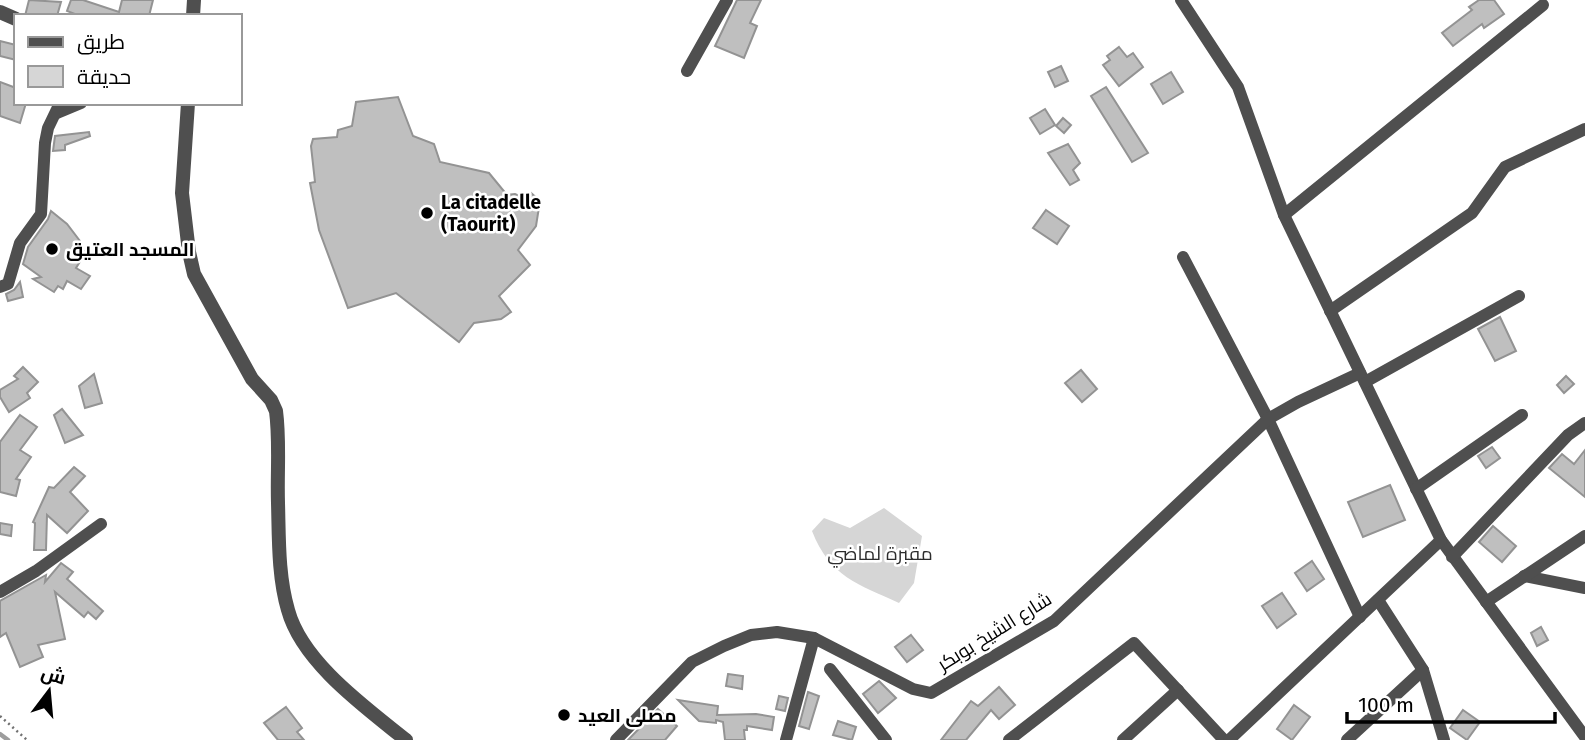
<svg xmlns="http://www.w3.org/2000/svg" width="1585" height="740" font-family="'Fira Sans',Cairo,sans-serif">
	<rect width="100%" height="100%" fill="#fff"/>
	<path fill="#d6d6d6" d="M884,508L922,536L914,583L899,603C858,584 830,577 812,531L824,518L850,528Z"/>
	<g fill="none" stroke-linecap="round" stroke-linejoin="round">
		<polyline stroke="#9d9d9d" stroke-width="4.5" points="0,734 8,740"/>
	</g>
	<g fill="#bfbfbf" stroke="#939393" stroke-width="2">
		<polygon points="29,0 61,2 57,16 25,16"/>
		<polygon points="71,0 83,0 119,12 122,0 153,0 149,16 80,16 67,11"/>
		<polygon points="737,0 761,0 750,23 757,26 744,58 715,46"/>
		<polygon points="1479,0 1494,0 1504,14 1484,28 1482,24 1453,46 1442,33 1472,10 1469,7"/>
		<polygon points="0,41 16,45 16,60 0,56"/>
		<polygon points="1119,47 1127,57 1133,53 1143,67 1119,86 1103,65 1110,60 1107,56"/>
		<polygon points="1061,66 1068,81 1055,87 1048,72"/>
		<polygon points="1171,72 1183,92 1163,104 1151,84"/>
		<polygon points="0,82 16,88 16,103 26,103 20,123 0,116"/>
		<polygon points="1106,87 1148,153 1132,162 1091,96"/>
		<polygon points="398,97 413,136 434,144 440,162 489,173 507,195 515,194 522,197 531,193 540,201 536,226 518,250 530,265 499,296 511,312 501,319 474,323 459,342 396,293 348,308 319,230 310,183 315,182 311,146 313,139 337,137 338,130 352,126 356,102"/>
		<polygon points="1045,109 1055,125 1040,134 1030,118"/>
		<polygon points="1063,118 1071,125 1064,133 1056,126"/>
		<polygon points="89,132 90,136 65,145 65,150 53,151 55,136"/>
		<polygon points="1068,144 1080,163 1073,170 1079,180 1070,185 1048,153"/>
		<polygon points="1046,210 1069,226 1057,244 1033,228"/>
		<polygon points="51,211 67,224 80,241 75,245 86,252 76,268 90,276 81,289 67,281 63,289 58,286 54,292 33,279 41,277 23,264 28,247 48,219"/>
		<polygon points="20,282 23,297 8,301 6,294 14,290"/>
		<polygon points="1500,317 1516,351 1495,361 1478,329"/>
		<polygon points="23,367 38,382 27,393 30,398 9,412 0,397 0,390 18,379 14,376"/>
		<polygon points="1081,370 1097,389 1082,402 1065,383"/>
		<polygon points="94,374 102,403 85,408 79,386"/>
		<polygon points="1566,376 1574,384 1564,393 1557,385"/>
		<polygon points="62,409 83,435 65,443 54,415"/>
		<polygon points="20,415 37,427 20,450 31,457 16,479 20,480 16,496 0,492 0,442"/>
		<polygon points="1492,447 1500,458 1486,468 1478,456"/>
		<polygon points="1585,450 1585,497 1549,468 1562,454 1574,464"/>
		<polygon points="74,467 85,476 70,492 88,511 67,533 47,515 46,550 34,550 35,523 33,522 49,487 54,488"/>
		<polygon points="1390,485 1405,520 1363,537 1348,502"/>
		<polygon points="0,523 12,525 11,536 0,534"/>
		<polygon points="1493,526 1516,546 1502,562 1479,542"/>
		<polygon points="1312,561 1324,579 1307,591 1295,573"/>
		<polygon points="61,563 73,572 67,579 103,611 96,619 88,612 84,617 55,592 65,639 38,645 43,657 20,667 6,633 0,637 0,601 46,575 45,582"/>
		<polygon points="1282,593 1296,614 1277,628 1262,606"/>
		<polygon points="1541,627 1548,640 1537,646 1531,633"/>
		<polygon points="911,635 923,650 907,662 895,647"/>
		<polygon points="728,674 743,676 742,689 726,686"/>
		<polygon points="879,681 896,698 878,713 863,694"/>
		<polygon points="999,687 1015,705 999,719 991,710 966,740 941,740 971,701 978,706"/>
		<polygon points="808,692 819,696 809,729 799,726"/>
		<polygon points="779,696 788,698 785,711 776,709"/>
		<polygon points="678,700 718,706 717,715 756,714 774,717 772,730 747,726 747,730 744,730 745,740 725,740 723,722 716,720 716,723 699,721"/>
		<polygon points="1294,705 1310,717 1292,740 1277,729"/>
		<polygon points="286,707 302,728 297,732 304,740 278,740 264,723"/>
		<polygon points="658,709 677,726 665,740 628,740"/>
		<polygon points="1463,710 1480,722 1467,740 1450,728"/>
		<polygon points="838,721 856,727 852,740 833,735"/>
	</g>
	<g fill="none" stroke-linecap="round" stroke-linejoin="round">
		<polyline stroke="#717171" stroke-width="2.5" stroke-dasharray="2 3.5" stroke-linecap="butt" points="0,716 27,740"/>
		<g stroke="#4f4f4f" stroke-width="12">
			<polyline points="1181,0 1238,87 1284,215 1441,540 1585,737"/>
			<polyline points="687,71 727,0"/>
			<polyline points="57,113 81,103"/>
			<polyline points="1284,215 1543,5"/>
			<polyline points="1183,257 1268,419 1360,617"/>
			<polyline points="0,287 8,284 20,243 41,214 45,143 48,128 60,103"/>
			<polyline points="1330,311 1472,213 1505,167 1585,129"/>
			<polyline points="1365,382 1519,296"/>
			<polyline points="1416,489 1522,415"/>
			<polyline points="1452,557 1568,435 1585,423"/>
			<polyline points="1524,576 1585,588"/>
			<polyline points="0,592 36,571 101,524"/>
			<polyline points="1378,600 1423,670 1444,740"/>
			<polyline points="1486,602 1585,536"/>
			<polyline points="830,669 886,740"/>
			<polyline points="616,740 692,662 724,646 751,635 777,632 814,638 913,689 931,693 1054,621 1268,419 1298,402 1360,373"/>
			<polyline points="786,740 814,638"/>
			<polyline points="1009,740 1134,643 1224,740"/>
			<polyline points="1123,740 1178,690"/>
			<polyline points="1229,740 1441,540"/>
			<polyline points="1347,740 1423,670"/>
		</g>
		<g stroke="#4f4f4f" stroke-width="14">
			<polyline points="0,12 16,19"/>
			<polyline points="193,16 194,0"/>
			<path d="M188,103L182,193L189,252L194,274L252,379L271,400L276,411C280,441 277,472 278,503C279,538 278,576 288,610C302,662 365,707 406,740"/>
		</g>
	</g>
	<g fill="#000" stroke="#fff" stroke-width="2.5">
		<circle cx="427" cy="213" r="7"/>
		<circle cx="52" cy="249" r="7"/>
		<circle cx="564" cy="715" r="7"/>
	</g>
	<g text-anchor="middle" stroke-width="5" stroke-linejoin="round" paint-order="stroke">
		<g font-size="19" font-weight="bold" fill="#000" stroke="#fff" text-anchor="start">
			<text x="441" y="209">La citadelle<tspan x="441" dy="22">(Taourit)</tspan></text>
			<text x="66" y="256">المسجد العتيق</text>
			<text x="578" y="722">مصلى العيد</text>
		</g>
		<g font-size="19" fill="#2d2d2d" stroke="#fff">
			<text x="880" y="560">مقبرة لماضي</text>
		</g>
		<g font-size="19" fill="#000" stroke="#fff">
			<text transform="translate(994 631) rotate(-32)" y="7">شارع الشيخ بوبكر</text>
		</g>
	</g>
	<rect x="14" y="14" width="228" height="91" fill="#ffffff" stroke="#999999" stroke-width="2"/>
	<rect x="28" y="37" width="35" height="10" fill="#4f4f4f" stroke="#999999" stroke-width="2"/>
	<text x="77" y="49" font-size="21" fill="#000000">طريق</text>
	<rect x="28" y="66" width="35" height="21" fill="#d6d6d6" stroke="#999999" stroke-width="2"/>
	<text x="77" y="84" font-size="21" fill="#000000">حديقة</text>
	<g transform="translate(49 691) rotate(16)" stroke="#ffffff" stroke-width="5" paint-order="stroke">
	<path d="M0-5L12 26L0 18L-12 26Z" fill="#000000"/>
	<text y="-10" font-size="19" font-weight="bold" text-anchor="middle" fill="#000000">ش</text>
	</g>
	<path d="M1347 712v10h208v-10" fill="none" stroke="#000000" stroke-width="3.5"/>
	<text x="1358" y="712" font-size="21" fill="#000000" stroke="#ffffff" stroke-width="5" paint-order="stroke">100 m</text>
</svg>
